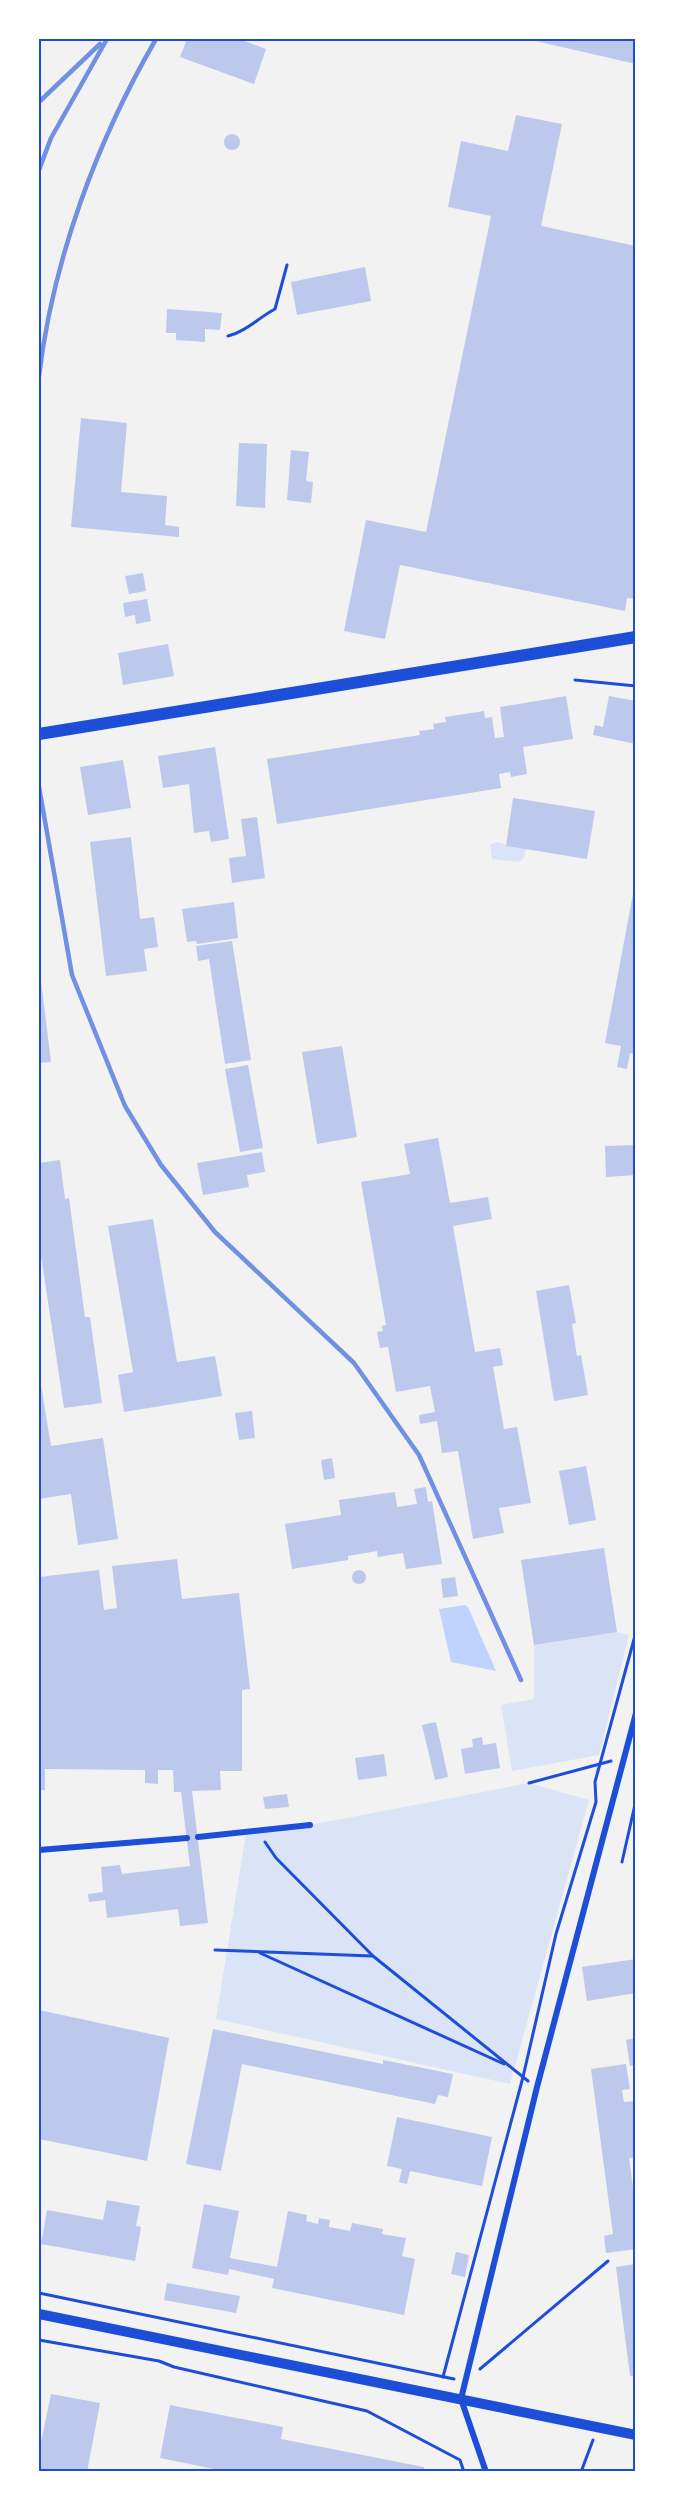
<svg xmlns="http://www.w3.org/2000/svg" width="675" height="2511" font-family="'PT Sans Narrow',sans-serif">
	<rect width="100%" height="100%" fill="#f2f2f2"/>
	<g fill="#dbe4f7">
		<polygon points="496,842 526,849 524,858 519,862 492,859 490,845"/>
		<polygon points="617,1632 629,1635 599,1755 512,1771 501,1705 534,1699 534,1645"/>
		<polygon points="529,1783 589,1800 510,2084 216,2019 246,1833 310,1825"/>
	</g>
	<polygon fill="#bfd3fe" points="465,1605 468,1607 496,1671 451,1662 439,1609"/>
	<g fill="#bdc9ec">
		<polygon points="187,39 239,39 266,49 254,84 180,57"/>
		<polygon points="531,39 636,39 636,64 531,40"/>
		<polygon points="516,115 562,124 541,226 636,246 633,293 636,293 636,599 627,598 625,611 400,565 385,639 344,631 366,520 426,532 491,216 448,207 461,141 508,151"/>
		<circle cx="232" cy="142" r="8"/>
		<polygon points="365,267 371,301 297,315 291,282"/>
		<polygon points="167,309 222,313 220,330 205,329 205,342 176,340 176,333 166,333"/>
		<polygon points="81,418 127,423 121,492 167,496 165,525 179,527 179,537 71,527"/>
		<polygon points="239,443 267,444 265,508 236,506"/>
		<polygon points="291,450 309,452 306,481 313,482 311,503 287,500"/>
		<polygon points="143,573 146,591 129,594 125,576"/>
		<polygon points="147,599 151,621 136,624 135,615 125,617 123,603"/>
		<polygon points="168,644 174,676 123,685 118,653"/>
		<polygon points="566,696 573,739 523,747 527,774 511,777 510,772 499,774 501,788 277,824 267,759 420,735 419,731 434,729 433,724 446,722 445,717 484,711 485,718 492,717 495,738 504,737 500,707"/>
		<polygon points="609,696 636,701 636,744 593,735 595,725 603,727"/>
		<polygon points="215,747 229,839 211,842 209,831 194,833 189,784 163,788 158,756"/>
		<polygon points="123,760 131,808 88,815 80,767"/>
		<polygon points="513,798 595,811 587,859 506,846"/>
		<polygon points="257,817 265,878 232,883 229,858 246,856 241,819"/>
		<polygon points="131,837 140,919 154,917 158,947 144,949 147,971 106,976 90,842"/>
		<polygon points="635,883 636,1054 630,1053 627,1069 617,1067 621,1046 605,1043"/>
		<polygon points="234,902 238,938 197,944 196,941 187,942 182,909"/>
		<polygon points="232,941 251,1060 225,1064 209,959 198,961 196,946"/>
		<polygon points="40,973 51,1062 39,1063 39,974"/>
		<polygon points="342,1046 357,1137 317,1144 302,1052"/>
		<polygon points="248,1065 263,1148 240,1152 225,1069"/>
		<polygon points="438,1138 450,1203 488,1197 492,1219 453,1226 475,1352 500,1348 503,1365 493,1367 504,1429 517,1427 531,1503 499,1508 504,1533 473,1539 458,1451 442,1453 437,1421 420,1424 419,1415 435,1412 430,1386 396,1392 388,1347 380,1348 377,1332 383,1331 382,1326 386,1325 361,1182 410,1174 404,1144"/>
		<polygon points="636,1145 636,1175 606,1177 605,1146"/>
		<polygon points="262,1152 265,1172 247,1175 249,1187 203,1195 197,1163"/>
		<polygon points="60,1160 65,1199 69,1198 85,1317 90,1317 102,1403 64,1408 39,1242 39,1163"/>
		<polygon points="153,1219 177,1362 215,1356 222,1396 124,1412 118,1375 133,1372 108,1226"/>
		<polygon points="569,1285 576,1323 572,1324 577,1356 581,1355 588,1395 554,1401 536,1291"/>
		<polygon points="39,1373 51,1446 103,1438 118,1539 78,1545 71,1494 39,1499"/>
		<polygon points="252,1411 255,1438 239,1440 235,1413"/>
		<polygon points="332,1458 335,1478 324,1480 321,1460"/>
		<polygon points="586,1466 596,1520 569,1525 559,1471"/>
		<polygon points="426,1487 428,1502 432,1501 442,1564 406,1569 403,1553 378,1557 377,1551 348,1556 348,1560 292,1569 285,1524 341,1515 339,1500 395,1492 397,1507 417,1504 414,1489"/>
		<polygon points="604,1548 617,1632 534,1645 521,1560"/>
		<polygon points="177,1559 182,1599 239,1593 250,1689 242,1690 242,1771 220,1771 221,1790 192,1791 208,1923 180,1926 178,1909 107,1918 105,1900 89,1902 88,1894 103,1892 101,1867 120,1865 122,1874 190,1866 181,1792 174,1792 173,1770 158,1770 158,1784 145,1783 145,1770 45,1769 45,1790 39,1790 39,1577 99,1570 104,1610 117,1608 112,1566"/>
		<circle cx="359" cy="1577" r="7"/>
		<polygon points="455,1577 458,1596 443,1598 441,1579"/>
		<polygon points="436,1722 448,1777 435,1780 422,1725"/>
		<polygon points="482,1737 483,1745 496,1743 500,1768 465,1774 461,1749 473,1747 472,1739"/>
		<polygon points="384,1754 387,1776 358,1780 355,1758"/>
		<polygon points="287,1794 289,1807 265,1809 263,1797"/>
		<polygon points="636,1959 636,1993 587,2001 582,1967"/>
		<polygon points="39,2010 169,2038 147,2161 39,2139"/>
		<polygon points="213,2029 383,2064 383,2060 453,2074 448,2097 438,2095 435,2104 242,2064 221,2171 186,2164"/>
		<polygon points="636,2038 636,2065 630,2066 626,2040"/>
		<polygon points="626,2064 630,2089 622,2090 624,2102 636,2101 636,2157 629,2158 636,2209 636,2249 606,2253 604,2236 613,2234 591,2069"/>
		<polygon points="397,2117 492,2137 482,2186 410,2171 407,2184 399,2182 402,2169 387,2166"/>
		<polygon points="107,2200 140,2206 136,2226 141,2227 135,2261 41,2244 47,2210 103,2220"/>
		<polygon points="204,2204 239,2211 230,2258 277,2267 288,2211 307,2215 306,2221 318,2224 319,2218 330,2220 329,2227 350,2231 352,2223 383,2229 382,2234 406,2238 402,2256 415,2259 404,2315 272,2288 274,2279 229,2269 228,2275 192,2268"/>
		<polygon points="456,2252 469,2255 465,2277 451,2274"/>
		<polygon points="636,2264 636,2375 630,2376 616,2267"/>
		<polygon points="167,2283 240,2296 236,2313 164,2300"/>
		<polygon points="51,2394 100,2403 87,2472 39,2472 39,2442 41,2442"/>
		<polygon points="170,2405 283,2427 281,2439 424,2467 424,2472 229,2472 160,2458"/>
	</g>
	<g fill="none" stroke-linecap="round" stroke-linejoin="round">
		<g stroke="#1d4ed8" stroke-width="3">
			<path d="M228,336C247,331 258,318 275,309L287,265"/>
			<polyline points="575,680 636,686"/>
			<polyline points="529,1783 611,1761"/>
			<polyline points="265,1842 276,1858 373,1956 528,2081"/>
			<polyline points="622,1862 636,1800"/>
			<polyline points="215,1950 372,1956"/>
			<polyline points="260,1953 504,2064"/>
			<polyline points="39,2293 454,2379"/>
			<polyline points="39,2340 159,2361 174,2367 367,2411 460,2460 464,2472"/>
			<polyline points="480,2369 608,2261"/>
			<polyline points="443,2377 523,2077 556,1934 596,1802 595,1782 636,1632"/>
			<polyline points="581,2472 593,2440"/>
		</g>
		<g stroke="#1d4ed8" stroke-width="6">
			<polyline points="198,1837 310,1825"/>
			<polyline points="39,1850 187,1838"/>
			<polyline points="486,2472 461,2399 537,2087 636,1713"/>
		</g>
		<polyline stroke="#1d4ed8" stroke-width="10" points="39,2314 636,2435"/>
		<polyline stroke="#1d4ed8" stroke-width="12" points="39,734 636,637"/>
		<g stroke="#7290e2" stroke-width="4.5">
			<polyline points="39,102 100,44"/>
			<polyline points="39,170 51,138 107,39"/>
			<path d="M39,376C53,259 97,141 156,39"/>
			<polyline points="39,787 72,975 125,1106 161,1165 215,1232 354,1363 419,1455 521,1680"/>
		</g>
	</g>
	<rect width="675" height="2511" fill="none" stroke="#ffffff" stroke-width="81"/>
	<rect x="40" y="40" width="594" height="2430" fill="none" stroke="#1d4ed8" stroke-width="2"/>
</svg>
